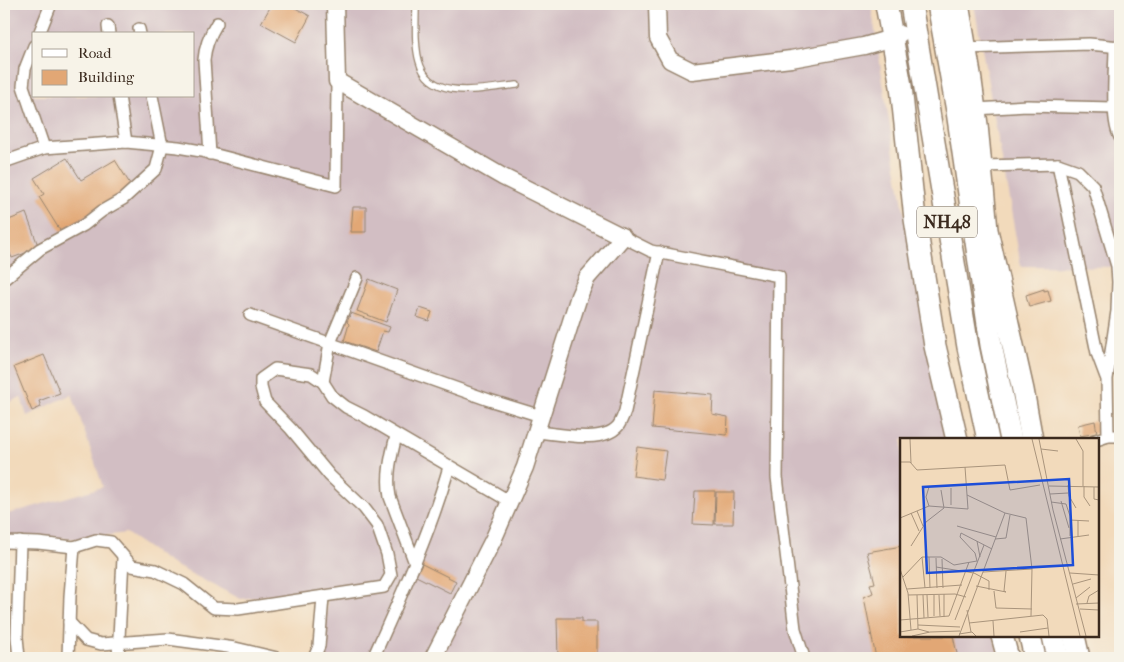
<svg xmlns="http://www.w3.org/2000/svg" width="1124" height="662" font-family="'IM FELL French Canon',serif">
	<rect width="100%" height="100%" fill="#f7f3e8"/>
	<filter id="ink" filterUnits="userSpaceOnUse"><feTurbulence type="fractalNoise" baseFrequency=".02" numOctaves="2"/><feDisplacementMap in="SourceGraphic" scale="10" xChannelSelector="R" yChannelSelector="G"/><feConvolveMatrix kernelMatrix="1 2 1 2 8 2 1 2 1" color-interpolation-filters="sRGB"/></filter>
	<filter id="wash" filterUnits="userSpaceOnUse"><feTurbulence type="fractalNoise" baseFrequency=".0096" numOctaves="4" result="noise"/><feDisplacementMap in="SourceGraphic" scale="20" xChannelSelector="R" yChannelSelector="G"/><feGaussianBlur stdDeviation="1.12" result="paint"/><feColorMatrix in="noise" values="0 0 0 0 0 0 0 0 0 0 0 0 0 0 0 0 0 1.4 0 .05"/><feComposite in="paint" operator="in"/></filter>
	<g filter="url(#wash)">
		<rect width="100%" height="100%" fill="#f2dabb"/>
		<g fill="#d2bec3" fill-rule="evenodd">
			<path d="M4,4H871L895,161L914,266L952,439L902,440V636H994L999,658H323L328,588L241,599L170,563L126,533L79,539L4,536V515L103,487L72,394L27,416L21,397L4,405ZM34,34H194V96H34Z"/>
			<polygon points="974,4 1120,4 1120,267 1021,266"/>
		</g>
		<g id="blocks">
			<g fill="#e2a775">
				<polygon points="272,4 288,4 310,16 296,42 261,23"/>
				<polygon points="67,158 81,180 115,160 132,187 61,232 39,197 44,194 34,178"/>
				<polygon points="353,207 366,207 366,232 351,232"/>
				<polygon points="26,213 39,248 12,258 4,239 4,222"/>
				<polygon points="369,279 397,290 386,322 357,311"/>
				<polygon points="1044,289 1044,291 1048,290 1051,301 1029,307 1026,295"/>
				<polygon points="420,308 432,312 429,321 417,317"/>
				<polygon points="351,313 390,327 388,332 383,331 376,352 344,341 349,324 347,322"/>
				<polygon points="44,355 60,393 39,401 41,407 32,411 14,367"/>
				<polygon points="655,390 713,395 712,414 728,417 727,435 652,428"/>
				<polygon points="1095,421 1097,433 1080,436 1078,425"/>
				<polygon points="637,447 666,451 662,480 633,476"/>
				<polygon points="695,491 715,491 714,525 693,524"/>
				<polygon points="716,492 734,492 733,524 715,524"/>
				<polygon points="902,546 902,636 953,636 958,658 876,658 864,597 873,593 870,584 875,583 867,552"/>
				<polygon points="422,564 456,581 450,593 416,576"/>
				<polygon points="557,618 582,618 582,622 597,622 597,658 558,658"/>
			</g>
		</g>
	</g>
	<g filter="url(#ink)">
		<use href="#blocks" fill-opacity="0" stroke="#96826c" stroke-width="1"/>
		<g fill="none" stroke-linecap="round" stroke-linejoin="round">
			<defs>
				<path id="lane" d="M416,4C416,22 414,43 419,61C430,103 486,88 517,85"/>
				<g id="street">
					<polyline points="108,26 109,34"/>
					<polyline points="139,29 140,34"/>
					<polyline points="39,34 51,4"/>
					<polyline points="34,46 25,69 23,86 44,148"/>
					<path d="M1115,47C1115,68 1110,121 1120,137"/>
					<polyline points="966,48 1089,44 1120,47"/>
					<polyline points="119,96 126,142"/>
					<polyline points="975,109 1027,106 1114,108"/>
					<path d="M210,154L204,60C205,46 209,36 217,23"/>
					<polyline points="4,162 44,148 126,142 178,147 201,151 336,186 337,81"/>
					<polyline points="1058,164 1097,353 1106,377"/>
					<polyline points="981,166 1058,164 1078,171 1093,186 1117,266 1118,282 1117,311 1107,379 1108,436"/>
					<polyline points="623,237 651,251 779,276 777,477 795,629 804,658"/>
					<polyline points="4,279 40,249 84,225 102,211 123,199 156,169 162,146 152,96"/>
					<polyline points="250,315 489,400 541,416"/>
					<polyline points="323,382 330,343 357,278"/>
					<path d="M538,432C559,434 603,444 618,426C621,422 623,416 625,411L659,252"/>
					<path d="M396,436C391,456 386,476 390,497L415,563"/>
					<polyline points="1096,440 1108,436 1120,436"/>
					<polyline points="4,542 38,543 74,547 96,540 111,542 132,566 155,570 184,584 214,608 238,609 384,587 391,575 387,554 377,525 364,508 330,476 291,429 265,402 261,387 261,379 275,369 311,374 323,382 332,396 346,407 364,416 509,501"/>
					<polyline points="69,622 86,640 101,644 168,639 235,648 277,658"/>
					<polyline points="19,658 17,637 20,542"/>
					<polyline points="68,658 70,596 74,547"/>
					<polyline points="118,658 123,558"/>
					<polyline points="314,658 319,646 323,597"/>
					<path d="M373,658C401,596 430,533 449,467"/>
				</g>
				<g id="secondary">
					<polyline points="335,4 337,81 503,177 623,237 587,278 579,296 525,467 494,538 433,658"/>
					<polyline points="657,4 658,38 670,60 692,71 791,59 864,46 892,38 900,34"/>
				</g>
				<g id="highway">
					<polyline points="886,4 901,86 915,219 935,346 957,440"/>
					<polyline points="911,4 968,347 988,440"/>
					<polyline points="938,4 957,111 991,345 1011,440"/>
					<polyline points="958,4 970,74 977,125 987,230 1023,390 1032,440"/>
					<polyline points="1002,636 1008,658"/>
					<polyline points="1030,636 1035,658"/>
					<polyline points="1053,636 1058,658"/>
					<polyline points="1074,636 1079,658"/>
				</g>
			</defs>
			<use href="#lane" stroke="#96826c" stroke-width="8"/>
			<use href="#street" stroke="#96826c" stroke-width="14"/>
			<use href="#secondary" stroke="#96826c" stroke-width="19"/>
			<use href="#highway" stroke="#96826c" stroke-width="24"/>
			<use href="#lane" stroke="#fff" stroke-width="5.5"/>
			<use href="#street" stroke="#fff" stroke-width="11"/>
			<use href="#secondary" stroke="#fff" stroke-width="16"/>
			<use href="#highway" stroke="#fff" stroke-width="21"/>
		</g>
	</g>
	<g text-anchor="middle" stroke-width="5" stroke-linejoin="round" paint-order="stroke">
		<rect fill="#f7f3e8" stroke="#73665b" stroke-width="1" x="917" y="206.5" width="60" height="31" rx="4"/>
		<g font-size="18" font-weight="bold" fill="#3b2a1e">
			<text x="947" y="228">NH48</text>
		</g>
	</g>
	<g transform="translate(900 438)">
		<rect width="199" height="199" fill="#f2dabb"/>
		<path fill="none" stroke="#a9947c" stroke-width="1" d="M10,1L11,25M132,1L180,198M139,1L153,72L186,198M176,1L183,13V48M141,11L158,13M0,24H10L17,32L105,27L110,52L140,47M168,47L169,58L176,70M149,48L199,49M184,48V59L190,68M194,49V61L199,62M51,50V67M150,56L168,55M161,63L169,90M151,64L166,66L170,78V98M29,68L26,59L29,49M17,73L23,88M11,75L19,93M105,75L126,80L132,131L131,178M0,80L29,68L68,71L67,57M170,82L189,83M178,82V98M57,88L96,99M95,101L106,100L110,77M160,101L189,97M77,103L80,119M11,108L26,84L44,70L41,52M22,119L25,150M29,119L30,150M36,120L37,150M42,121L43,150M36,129L74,135L89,143V152M0,131L8,155L11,192M83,134L132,131M170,135L199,137M3,139L22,119H41L54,127L77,123L75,115L60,99L61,95L92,111M173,146L191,141M76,148L106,154L104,153L106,133M7,151L62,147M94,153L96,170L132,171M8,157L55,156L66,159M17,157L18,191M23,157L24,180M27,157L28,179M34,157V178M39,157L40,178M176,160L190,149M187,165L189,158L199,152M176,166L199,165M180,171L199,172M67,172L71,194M44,179V156M0,182L49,178L69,124M55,182L84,107M93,183L94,198M69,185L143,177L147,181L149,198M18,187L60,189M0,194L18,191L29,194M120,194L148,190M59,196L72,194L76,198M12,198L30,194L60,193M59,198L105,75L67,57L65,29"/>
		<path fill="#1d4ed8" fill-opacity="0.15" stroke="#1d4ed8" stroke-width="2.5" d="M169,41L173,127L27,135L23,49Z"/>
		<rect width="199" height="199" fill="none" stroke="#3b2a1e" stroke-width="2.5"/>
	</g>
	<rect width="1124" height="662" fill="none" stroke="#f7f3e8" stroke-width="20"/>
	<rect x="32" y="32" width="162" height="65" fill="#f7f3e8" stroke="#aca397"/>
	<rect x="42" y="49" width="25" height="8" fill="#ffffff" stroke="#aca397"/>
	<text x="78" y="58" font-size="15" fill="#3b2a1e">Road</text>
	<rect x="42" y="70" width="25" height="15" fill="#e2a775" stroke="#aca397"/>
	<text x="78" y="82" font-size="15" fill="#3b2a1e">Building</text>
</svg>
